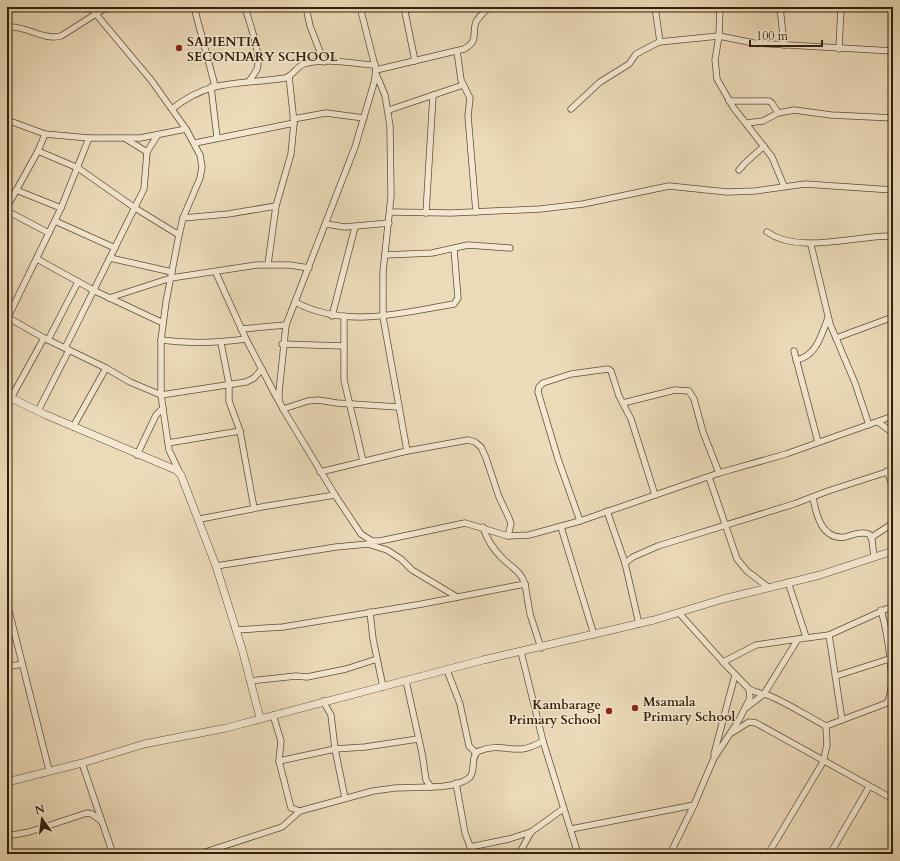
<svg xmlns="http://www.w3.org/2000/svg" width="900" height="861" font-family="Cardo,serif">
	<rect width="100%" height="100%" fill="#ecdbb9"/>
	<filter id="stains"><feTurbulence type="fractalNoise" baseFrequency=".005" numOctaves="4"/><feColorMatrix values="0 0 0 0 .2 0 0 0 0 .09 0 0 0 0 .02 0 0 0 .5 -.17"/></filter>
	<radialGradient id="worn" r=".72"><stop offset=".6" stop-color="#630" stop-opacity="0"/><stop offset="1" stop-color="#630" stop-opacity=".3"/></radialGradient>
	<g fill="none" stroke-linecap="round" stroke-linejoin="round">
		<defs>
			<g id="minor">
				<polyline points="90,7 151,80 186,129 200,155 202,167 200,178 183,218 179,235 166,302 161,340 161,395 169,450 180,473"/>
				<polyline points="194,7 215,86"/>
				<path d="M245,7C249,22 262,55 257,69C255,73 252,77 250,80"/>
				<polyline points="306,7 310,26 324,62"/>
				<polyline points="360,7 376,70 374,83 355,147 286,325 279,392 279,401 283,409 335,495 361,534 372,541 380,541 465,523 508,536 529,535 580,521 719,473 786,454 893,416"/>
				<polyline points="404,7 415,61"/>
				<polyline points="655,7 660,42"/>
				<polyline points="720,7 719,36 715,60 717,79 733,107 772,157 784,186"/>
				<polyline points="780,7 784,45"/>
				<polyline points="405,10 419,7"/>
				<path d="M7,27C26,25 43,41 61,36L107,7"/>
				<polyline points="839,49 841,7"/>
				<polyline points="457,51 461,80 470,98 468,116 476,212"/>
				<path d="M376,70L464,49C480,40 471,34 476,22C479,16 485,12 489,7"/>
				<polyline points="211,87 217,137"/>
				<polyline points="729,101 769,101 772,103 778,113"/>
				<path d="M172,109C210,78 241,85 285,78C293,76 297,66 304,64C325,57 353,64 375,65"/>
				<polyline points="571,109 600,82 629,64 636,54 659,42 719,36 754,43 893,51"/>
				<polyline points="389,110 463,85"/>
				<polyline points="293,119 326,113 364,118"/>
				<polyline points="7,120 45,134 89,138 140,138 186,129"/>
				<polyline points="747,123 763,121 778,113 794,110 831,115 893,118"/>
				<polyline points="126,139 147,152"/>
				<polyline points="195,143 294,123"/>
				<polyline points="38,151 78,168 135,208 179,235"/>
				<polyline points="739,170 745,163 764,146"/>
				<polyline points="16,190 61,208"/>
				<polyline points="7,207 38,151 45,134"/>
				<polyline points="7,211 49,233"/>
				<polyline points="390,212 451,213 540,209 583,204 669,186 727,192 755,191 805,184 893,190"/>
				<polyline points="426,213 433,95"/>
				<polyline points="183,218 228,214 276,206"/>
				<polyline points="55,221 115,248"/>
				<polyline points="326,224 345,227 389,223"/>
				<path d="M767,232C800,255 855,235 893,236"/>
				<polyline points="811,245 830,324 855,383 869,425"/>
				<polyline points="385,255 432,253 468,245 510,248"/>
				<polyline points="110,258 172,272"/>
				<polyline points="37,259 95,291 163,323"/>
				<polyline points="268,264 276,206 291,154 294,123 289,76"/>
				<polyline points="216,273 246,339 278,400"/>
				<polyline points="109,298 171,278 257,265 290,265 309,268"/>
				<path d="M295,302C346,329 400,313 454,304L458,298L454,249"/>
				<polyline points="332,316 355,227"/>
				<polyline points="344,316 344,380 363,461"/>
				<polyline points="7,317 44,338 106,368 130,382 161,395 246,382 254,378 262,369"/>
				<polyline points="8,317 61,208 89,138"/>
				<polyline points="241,329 286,325"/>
				<polyline points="836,338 893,317"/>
				<polyline points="48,340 78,282"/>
				<path d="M161,340C190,344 217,343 246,339"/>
				<polyline points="221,343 229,384 229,401 240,431 254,508"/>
				<polyline points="282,344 344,346"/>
				<polyline points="65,348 144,189 147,152 157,136"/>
				<polyline points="794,351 818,442"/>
				<path d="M796,360C817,356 821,335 828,318"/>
				<polyline points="11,398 44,338"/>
				<polyline points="623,403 675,390 689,391 694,399 703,432 719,473"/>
				<polyline points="283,409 308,401 318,400 337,403 398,407"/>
				<polyline points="38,411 69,350"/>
				<polyline points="878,422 893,433"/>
				<polyline points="73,427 106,368"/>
				<polyline points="168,443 240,431"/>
				<polyline points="407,451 468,440 475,442 481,447 486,458 499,497 509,518 511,524 508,536"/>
				<polyline points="137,455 156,415 163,408"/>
				<polyline points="887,471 893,487"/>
				<polyline points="320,472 407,451 383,317 383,272 391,196 390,126 385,95 376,74"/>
				<polyline points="709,477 737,559 747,571 768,587"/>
				<path d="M813,497C816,515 822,540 845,537C853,535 860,531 869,534L872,540L874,557"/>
				<polyline points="607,511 625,563 639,624"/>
				<polyline points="200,519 267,506 335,495"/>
				<polyline points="580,521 558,459 538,392 539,387 543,383 571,374 608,369 611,371 619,396 631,419 655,495"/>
				<path d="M483,527C487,541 494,550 504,560C513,568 521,572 525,584"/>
				<polyline points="561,527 594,635"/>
				<polyline points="872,537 893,523"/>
				<polyline points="625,563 633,557 658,546 794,504 828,491 893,470"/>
				<polyline points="216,566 336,547 368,544 387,550 401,559 412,570 457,597"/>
				<polyline points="788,582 806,637"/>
				<polyline points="7,603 49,770"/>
				<polyline points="370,612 373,639 383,687"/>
				<polyline points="236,630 283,627 422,604 525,584 530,614 541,648"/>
				<polyline points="829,635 842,720"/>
				<polyline points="521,652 543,741 578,854"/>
				<polyline points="723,662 756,645 798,639"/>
				<polyline points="7,667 22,664"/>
				<polyline points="447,670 460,704 469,746 476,753"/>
				<polyline points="836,676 889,659"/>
				<polyline points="250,681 296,676 307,677 346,669 377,659"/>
				<path d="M406,681L422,753L426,780L431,787C442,787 462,785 470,777C476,770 470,755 479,751C498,744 505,750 522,749C530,748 536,745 543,741"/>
				<path d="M749,689C758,694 763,693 770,696C789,704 807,716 826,726L887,703C897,685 887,631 881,610"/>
				<polyline points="323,701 331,715 335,749 345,798"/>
				<polyline points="747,707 764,694 798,639 829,635 893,606"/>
				<polyline points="273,715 281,741 279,761 291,808 300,811 373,791 395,788 431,787"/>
				<polyline points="733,732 749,722 756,723 893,799"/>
				<polyline points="714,754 735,675"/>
				<polyline points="279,761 335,749 365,747 418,739"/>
				<polyline points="82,763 113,854"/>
				<polyline points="456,783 465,833 473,854"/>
				<polyline points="571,829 694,805"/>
				<polyline points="7,836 29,832 87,813 92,814 101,821"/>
				<polyline points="470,847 509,839 531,832 563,809"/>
				<polyline points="199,854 282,827 300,811"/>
				<polyline points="519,854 531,832"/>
				<polyline points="670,854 694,805 714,758 739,720 750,698 749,689 723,662 679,613"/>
				<polyline points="768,854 823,762 827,745 826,726"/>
				<polyline points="830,854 869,787"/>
			</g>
			<g id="tertiary">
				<polyline points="7,396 44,414 176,470 181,475 216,566 242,649 260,718"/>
				<polyline points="7,782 82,763 144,744 226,728 483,660 654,620 723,599 820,575 893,551"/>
			</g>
		</defs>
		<use href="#minor" stroke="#604e36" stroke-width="7"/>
		<use href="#tertiary" stroke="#604e36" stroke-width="8"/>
		<use href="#minor" stroke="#f3e8d2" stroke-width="5.5"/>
		<use href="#tertiary" stroke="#f3e8d2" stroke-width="7"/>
	</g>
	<g fill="#8f2418" stroke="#f3e8d2" stroke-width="1.5">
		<circle cx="179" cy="48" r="4"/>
		<circle cx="635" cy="708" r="4"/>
		<circle cx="609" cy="711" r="4"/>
	</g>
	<g text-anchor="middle" stroke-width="3" stroke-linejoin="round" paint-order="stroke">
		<g font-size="13" font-weight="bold" fill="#321f0b" stroke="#f3e8d2" text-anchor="start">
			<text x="187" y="46">SAPIENTIA<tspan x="187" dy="15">SECONDARY SCHOOL</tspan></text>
			<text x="643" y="706">Msamala<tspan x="643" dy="15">Primary School</tspan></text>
			<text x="601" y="709" text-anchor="end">Kambarage<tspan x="601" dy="15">Primary School</tspan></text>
		</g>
	</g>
	<rect width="900" height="861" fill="none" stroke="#ecdbb9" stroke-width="24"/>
	<rect x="8" y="8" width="884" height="845" fill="none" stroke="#321f0b" stroke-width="2"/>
	<rect x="12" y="12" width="876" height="837" fill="none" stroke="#321f0b"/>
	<g transform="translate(42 819) rotate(346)" stroke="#f3e8d2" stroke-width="3" paint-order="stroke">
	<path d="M0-3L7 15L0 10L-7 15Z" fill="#321f0b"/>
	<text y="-6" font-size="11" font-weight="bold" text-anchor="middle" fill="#321f0b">N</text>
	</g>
	<path d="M750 40v6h72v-6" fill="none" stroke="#321f0b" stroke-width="2"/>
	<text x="756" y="40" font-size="12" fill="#321f0b" stroke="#f3e8d2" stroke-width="3" paint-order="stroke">100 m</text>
	<rect width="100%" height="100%" filter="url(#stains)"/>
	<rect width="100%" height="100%" fill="url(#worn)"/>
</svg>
